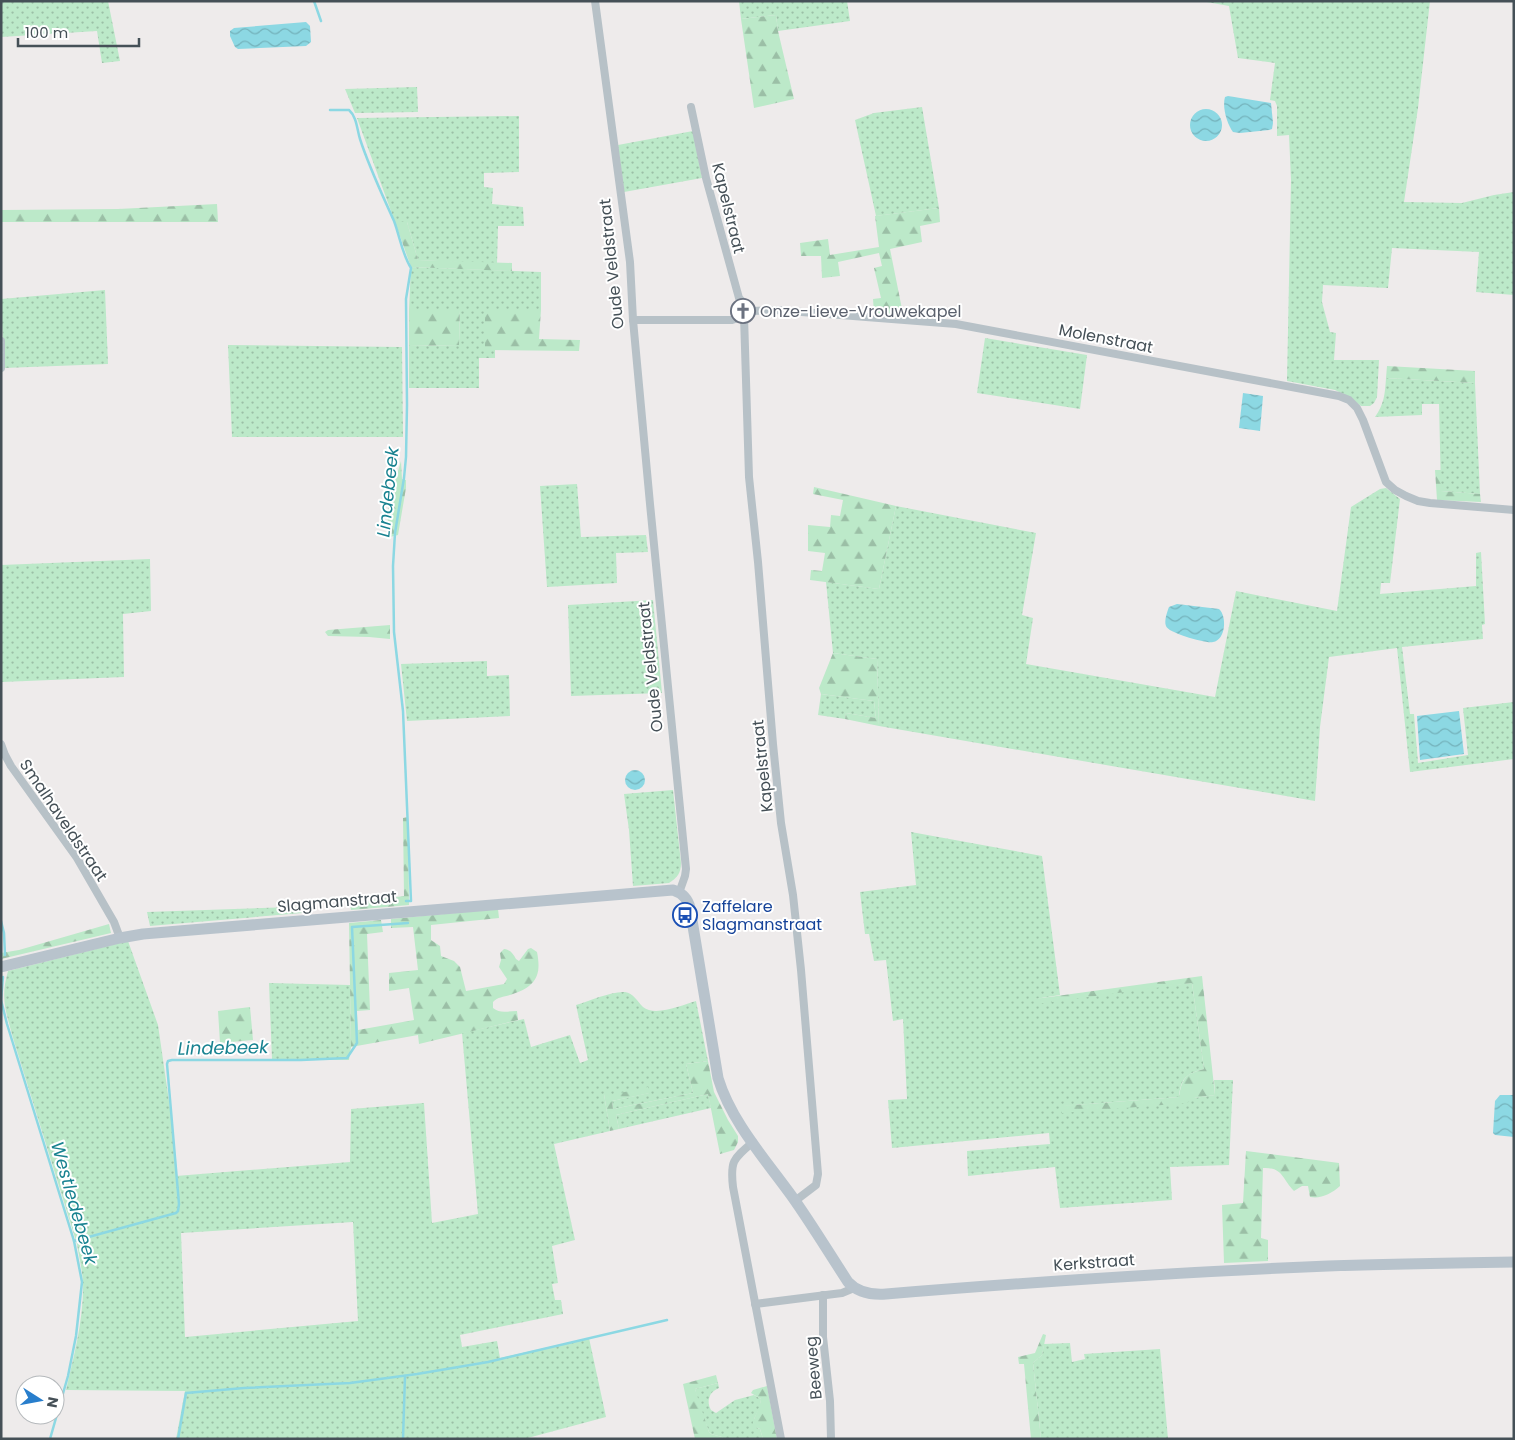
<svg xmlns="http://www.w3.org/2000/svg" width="1515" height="1440" font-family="Poppins,sans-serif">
	<defs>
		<pattern id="grass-dots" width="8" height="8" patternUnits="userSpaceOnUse" patternTransform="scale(1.25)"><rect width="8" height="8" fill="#bce9c9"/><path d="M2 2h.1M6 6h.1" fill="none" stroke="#9bbfa6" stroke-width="1.8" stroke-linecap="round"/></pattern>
		<pattern id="forest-firs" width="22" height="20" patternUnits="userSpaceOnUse" patternTransform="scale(1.25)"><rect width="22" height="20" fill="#bce9c9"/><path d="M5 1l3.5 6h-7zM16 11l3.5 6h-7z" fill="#9bbfa6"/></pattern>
		<pattern id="water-waves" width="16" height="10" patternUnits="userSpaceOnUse" patternTransform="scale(1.25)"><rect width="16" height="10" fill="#8cd8e3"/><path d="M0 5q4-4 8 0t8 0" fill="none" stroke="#74b2bb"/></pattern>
	</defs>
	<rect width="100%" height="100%" fill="#eeebeb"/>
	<g fill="url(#grass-dots)" fill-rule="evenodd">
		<polygon points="1,1 108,1 120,61 102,63 97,31 1,37"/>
		<polygon points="739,1 847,1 850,21 778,31 776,15 741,19"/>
		<polygon points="1201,1 1430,1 1418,108 1404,202 1462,203 1494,195 1514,192 1514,295 1476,292 1479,252 1392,248 1388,288 1323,285 1322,302 1330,332 1336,333 1334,360 1379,360 1377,397 1374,403 1370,406 1361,406 1351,398 1335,390 1287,381 1291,180 1289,135 1277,136 1277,106 1275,101 1270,100 1275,63 1238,58 1229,6"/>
		<polygon points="417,87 418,112 355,113 345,89"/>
		<polygon points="922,107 939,208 876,216 855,120 874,113"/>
		<polygon points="519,116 519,172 484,173 484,187 493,188 492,204 523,207 524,226 498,226 497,264 418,260 407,222 395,222 357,118"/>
		<polygon points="693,131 702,178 624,192 618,145"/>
		<polygon points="411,267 541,272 541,310 485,310 485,350 495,350 495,358 479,358 479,388 409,388 409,346 459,345 460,310 409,309"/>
		<path d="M105,290L108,364L4,368C4,345 1,322 1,299Z"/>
		<polygon points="985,338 1087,355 1080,409 977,393"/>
		<polygon points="228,345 402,347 403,437 232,437"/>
		<path d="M1386,378L1475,383L1480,494L1441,491L1439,404H1422V415L1375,417C1384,404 1385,394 1386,378Z"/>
		<polygon points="577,484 581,537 646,535 648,552 616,553 617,583 547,587 540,486"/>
		<polygon points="1386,488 1400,499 1390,583 1381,583 1380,594 1476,586 1476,553 1481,552 1485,624 1482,625 1483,639 1402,647 1410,714 1414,714 1418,763 1468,755 1463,708 1514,702 1514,759 1410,772 1397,648 1329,657 1320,727 1315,801 879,726 877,659 833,653 826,582 879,589 896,506 1036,533 1022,615 1033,618 1026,664 1215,697 1236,591 1337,611 1351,507 1380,489"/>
		<polygon points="150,559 151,611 123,614 124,677 2,682 1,565"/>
		<polygon points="653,600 662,693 571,696 568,605"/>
		<polygon points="487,661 487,676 509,675 510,716 407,721 401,664"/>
		<polygon points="821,694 874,701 876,718 846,713 845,719 818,715"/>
		<path d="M673,790L681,863C681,873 677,878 669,883L633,886L629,830L624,794Z"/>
		<path d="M911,832L1042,856L1060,995L1035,999L1192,983L1204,1069C1186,1074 1181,1078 1179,1097L1062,1106L1194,1098L1215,1095L1214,1080H1233L1229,1165L1170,1167L1172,1200L1060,1208L1055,1167L968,1176L967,1151L1050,1144L1049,1133L892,1148L888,1100L907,1099L903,1019L893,1021L886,960L874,961L869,934H865L860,892L916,885Z"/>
		<polygon points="293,907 301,907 302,913 150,926 147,912"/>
		<path d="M128,941L158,1025L171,1115L176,1176L350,1162L351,1109L424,1103L432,1223L478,1214L462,1033L524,1019L531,1047L570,1035L580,1063L588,1060L576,1005C589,1001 612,991 625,992C633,993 638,1002 643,1007C655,1017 682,1005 696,1001L708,1061L686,1064L693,1093L613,1109L612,1101L649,1093L611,1096L604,1094L610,1131L554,1144L575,1240L552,1246L558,1283L552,1284L555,1300H561L563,1314L460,1335L462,1347L497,1341L500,1358L589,1338L606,1417L524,1439H176L185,1391L66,1390C74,1356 84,1318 83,1282C82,1269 79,1256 77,1244L13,1038C6,1011 0,999 8,971ZM353,1222L358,1321L185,1337L181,1233Z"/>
		<polygon points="269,983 350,985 351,1047 349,1060 272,1059"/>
		<polygon points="708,1094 711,1108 619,1129 616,1115"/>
		<polygon points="1070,1343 1072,1362 1085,1359 1084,1354 1160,1349 1168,1439 1041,1439 1033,1363 1042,1355 1044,1344"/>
		<path d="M718,1383L719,1388C709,1392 706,1401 711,1410L716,1413L735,1400L754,1395L761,1399L760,1407L754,1419L757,1428L760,1429L763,1439H723L722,1437L711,1434L709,1432L698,1402L695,1389Z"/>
	</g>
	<g fill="url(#forest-firs)">
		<polygon points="776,15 778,31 794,99 754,108 741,19"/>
		<polygon points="217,204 218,222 1,222 1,210 118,209"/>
		<polygon points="939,208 940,222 920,226 922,242 890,249 903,314 874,313 873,299 881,298 874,268 882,266 879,253 838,262 840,276 822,278 821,256 801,256 800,243 828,239 830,255 879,247 875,216"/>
		<polygon points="395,222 407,222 418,260 512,263 512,271 411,267"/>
		<polygon points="409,309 460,309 459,345 409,346"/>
		<polygon points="485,310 541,310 539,339 580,340 579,351 485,350"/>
		<polygon points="1387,366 1475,371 1475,383 1386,378"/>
		<path d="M401,461L402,479L406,480V488L398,535L390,537C383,511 394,486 401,461Z"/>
		<polygon points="1435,470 1441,470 1441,491 1480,494 1481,502 1437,500"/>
		<polygon points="814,487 896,506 879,589 810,580 811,570 822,571 825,553 808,551 808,525 830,527 831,515 840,516 843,500 813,494"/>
		<polygon points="390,625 390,639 369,637 328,636 325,632 328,630"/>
		<polygon points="833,653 877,659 879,726 845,719 846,713 876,718 874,701 821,694 819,688"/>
		<polygon points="408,817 409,905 351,910 350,903 404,896 403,818"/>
		<path d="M498,909L499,918L431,925V940L440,946L441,956L454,961L460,967L466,991L504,984L507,979L499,967L501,960L500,953L504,949C511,950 513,954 516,959L519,961L528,949L531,948L537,952C542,977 535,987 510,995C503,997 498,997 493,1002V1008C500,1014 508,1011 517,1011L518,1020L419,1044L418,1035L351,1047L349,923L381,920L383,932L367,934L370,1010L357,1011L358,1030L414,1020L409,988L389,991V973L418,970L413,927L391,928V919Z"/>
		<polygon points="109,924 111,933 1,959 1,953 19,950"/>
		<path d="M1202,976L1215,1095L1194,1098L1187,1103L1062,1113V1106L1179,1097C1182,1077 1186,1074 1204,1069L1192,983L1036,1004L1035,999Z"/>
		<polygon points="250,1007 253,1040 220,1043 218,1011"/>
		<polygon points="708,1061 714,1092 728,1120 738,1136 738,1142 734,1150 720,1154 708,1094 616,1115 619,1129 610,1131 604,1094 610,1092 611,1095 648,1087 650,1093 612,1101 613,1109 693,1093 686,1064"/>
		<path d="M1246,1151L1339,1163L1340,1186C1331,1194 1321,1199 1310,1197L1308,1186H1302L1294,1191C1282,1179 1283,1167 1263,1168L1261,1238L1268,1240V1261L1224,1263L1222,1205L1243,1203Z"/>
		<polygon points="1043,1334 1046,1335 1042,1355 1033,1363 1041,1439 1031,1439 1024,1364 1019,1364 1018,1357 1035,1353"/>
		<polygon points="716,1375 718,1383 695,1389 709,1432 711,1434 722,1437 723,1439 695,1439 683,1384"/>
		<path d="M767,1386L777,1439H763L760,1429L752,1426C754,1416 760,1409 761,1399L751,1393L753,1390Z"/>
	</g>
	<g fill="url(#water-waves)">
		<polygon points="306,22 310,26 311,42 306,46 238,49 235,47 230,36 230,31 234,28"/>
		<path d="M1228,96L1271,103L1273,123L1272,129L1269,130L1240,133L1233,132C1227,124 1222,107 1225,97Z"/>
		<circle cx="1206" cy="125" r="16"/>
		<polygon points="1243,393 1263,396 1260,431 1239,428"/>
		<path d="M1177,604L1219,609C1227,616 1226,640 1213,642C1207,644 1168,633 1166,626C1164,621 1167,612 1169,607Z"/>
		<polygon points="1459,711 1464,754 1420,760 1417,716"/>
		<circle cx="635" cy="780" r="10"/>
		<polygon points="1500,1095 1514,1095 1514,1137 1495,1135 1493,1133 1495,1101"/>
	</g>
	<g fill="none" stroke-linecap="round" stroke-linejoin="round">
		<g stroke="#8cd8e3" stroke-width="2.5">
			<polyline points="314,1 321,21"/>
			<path d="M330,110H349C357,117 357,130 360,139C369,167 382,194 394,221C400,237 402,254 411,268L406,299L407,405L406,457L404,478L395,533L393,566L394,632L403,711L411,901H406"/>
			<polyline points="1,921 4,933 5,955"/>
			<polyline points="3,977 1,1000 7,1024 74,1241 82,1282 76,1336 68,1376 50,1439"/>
			<polyline points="74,1241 176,1213 178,1211 179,1204 167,1064 168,1061 172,1060 301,1060 347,1058 357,1043 352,927 408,923"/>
			<polyline points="178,1439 186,1393 244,1388 350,1383 417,1374 488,1362 667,1320"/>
			<polyline points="403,1439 405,1376"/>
		</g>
		<g stroke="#b7c1c7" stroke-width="8">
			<polyline points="595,1 630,262 633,320 650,504 686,869 685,876 679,893"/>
			<polyline points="691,107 706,178 739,298 752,311"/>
			<polyline points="744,316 749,477 758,562 773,744 781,823 793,895 801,970 818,1174 816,1185 795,1201"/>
			<polyline points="633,320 732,320 744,316 752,311 776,310 956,324 1339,396 1349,400 1357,408 1363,420 1386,482 1395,490 1406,496 1418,501 1430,503 1514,510"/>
			<polyline points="1,341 1,368"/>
			<polyline points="1,744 5,755 11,766 77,858 114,922 120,938"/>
			<path d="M753,1142C733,1159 730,1161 733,1187L781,1439"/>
			<polyline points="823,1295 823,1337 830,1401 831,1439"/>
			<polyline points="755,1304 842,1293 854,1288"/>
		</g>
		<path stroke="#b8c3cc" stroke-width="11" d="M1,967L120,938L143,934L673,890C682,893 688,899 690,908L718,1078C731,1121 765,1159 791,1195C811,1223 829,1253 848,1282C858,1293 872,1295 886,1294C1033,1282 1180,1272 1328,1266C1390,1264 1452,1263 1514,1262"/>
	</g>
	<defs>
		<symbol id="church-ring" viewBox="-11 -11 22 22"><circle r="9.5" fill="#fff" stroke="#6b7280" stroke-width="1.5"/><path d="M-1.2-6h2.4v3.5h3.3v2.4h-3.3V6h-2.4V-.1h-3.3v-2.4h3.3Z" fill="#6b7280"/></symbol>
		<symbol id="bus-ring" viewBox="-11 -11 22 22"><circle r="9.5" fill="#fff" stroke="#1a4fb4" stroke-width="1.5"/><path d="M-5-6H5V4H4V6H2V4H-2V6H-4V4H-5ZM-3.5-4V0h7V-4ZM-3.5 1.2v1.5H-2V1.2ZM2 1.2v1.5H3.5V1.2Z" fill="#1a4fb4"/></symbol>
	</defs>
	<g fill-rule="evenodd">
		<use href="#church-ring" x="729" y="297" width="28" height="28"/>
		<use href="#bus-ring" x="671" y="901" width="28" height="28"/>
	</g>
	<g text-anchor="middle" stroke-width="4" stroke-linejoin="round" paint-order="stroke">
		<g font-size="16" fill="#455057" stroke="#fff">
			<text transform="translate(729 208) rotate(76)" y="6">Kapelstraat</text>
			<text transform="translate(611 264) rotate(-96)" y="6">Oude Veldstraat</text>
			<text transform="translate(1106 338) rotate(11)" y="6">Molenstraat</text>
			<text transform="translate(650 667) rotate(-96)" y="6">Oude Veldstraat</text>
			<text transform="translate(762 766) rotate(-96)" y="6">Kapelstraat</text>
			<text transform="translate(64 820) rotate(56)" y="6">Smalhaveldstraat</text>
			<text transform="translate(337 901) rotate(-5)" y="6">Slagmanstraat</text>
			<text transform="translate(1094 1262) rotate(-4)" y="6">Kerkstraat</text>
			<text transform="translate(813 1368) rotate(-95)" y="6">Beeweg</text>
		</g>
		<g font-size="16" fill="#5b616d" stroke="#fff" text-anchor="start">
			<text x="760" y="317">Onze-Lieve-Vrouwekapel</text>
		</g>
		<g font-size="16" fill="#164399" stroke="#fff" text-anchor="start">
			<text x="702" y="912">Zaffelare<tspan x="702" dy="18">Slagmanstraat</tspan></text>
		</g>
		<g font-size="18" font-style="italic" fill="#188290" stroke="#fff">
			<text transform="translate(388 492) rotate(-84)" y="6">Lindebeek</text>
			<text transform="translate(223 1048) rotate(-1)" y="6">Lindebeek</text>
			<text transform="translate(74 1203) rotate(74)" y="6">Westledebeek</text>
		</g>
	</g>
	<rect width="1515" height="1440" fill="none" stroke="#455057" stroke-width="5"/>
	<g transform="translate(40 1400) rotate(101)"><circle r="24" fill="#ffffff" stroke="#b5b9bc"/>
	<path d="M0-4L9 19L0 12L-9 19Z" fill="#287ecc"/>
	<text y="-8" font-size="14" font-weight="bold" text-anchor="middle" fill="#455057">N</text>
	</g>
	<path d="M18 38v8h121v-8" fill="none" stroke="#455057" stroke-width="2.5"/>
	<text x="25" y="38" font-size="15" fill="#455057" stroke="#ffffff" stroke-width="4" paint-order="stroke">100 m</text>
</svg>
